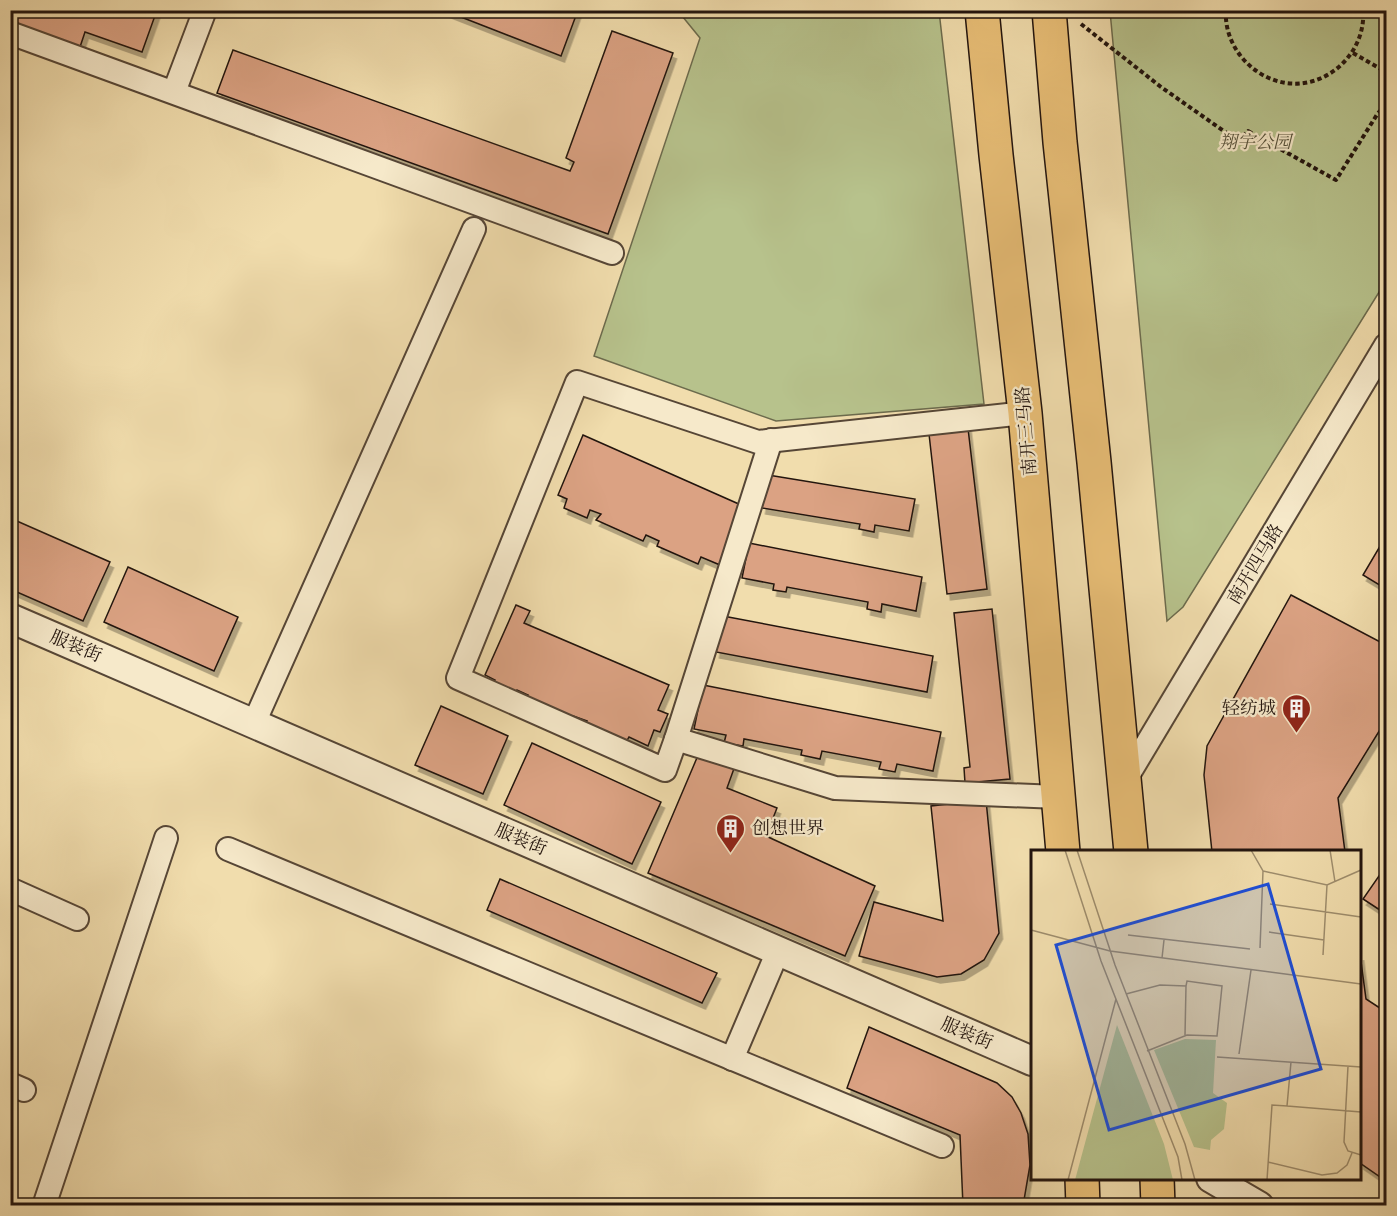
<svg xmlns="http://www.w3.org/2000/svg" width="1397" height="1216" font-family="Vollkorn,'Noto Serif SC',serif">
	<defs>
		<filter id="shadow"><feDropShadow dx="3.5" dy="6" stdDeviation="0" flood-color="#0004"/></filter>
	</defs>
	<rect width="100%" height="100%" fill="#f1ddad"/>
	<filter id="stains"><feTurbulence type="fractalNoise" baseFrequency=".00333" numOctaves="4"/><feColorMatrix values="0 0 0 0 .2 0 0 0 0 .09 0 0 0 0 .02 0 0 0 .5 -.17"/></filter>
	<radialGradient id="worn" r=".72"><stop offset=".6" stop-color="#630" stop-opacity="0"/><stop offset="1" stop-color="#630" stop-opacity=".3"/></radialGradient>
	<g fill="#b7c28c" stroke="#6c6b4d" stroke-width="1.5">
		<polygon points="678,11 939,11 984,404 776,421 594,356 700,38"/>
		<polygon points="1110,11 1386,11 1386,281 1183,607 1167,621"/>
	</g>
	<g fill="#dba283" stroke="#22140e" stroke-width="1.5" filter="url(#shadow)">
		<polygon points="10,10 157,10 142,52 85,32 80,47 10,23"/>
		<polygon points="443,10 578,10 561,56"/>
		<polygon points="612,31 673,53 608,234 217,93 233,50 570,171 574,162 566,158"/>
		<polygon points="967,420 987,589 947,594 928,425"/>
		<polygon points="583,435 741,505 731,529 741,534 720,565 701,557 698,564 657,546 659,541 646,535 643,541 596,520 601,514 590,510 587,518 564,508 567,499 558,495"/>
		<polygon points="768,475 915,499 909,531 875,525 874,532 859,529 860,524 762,508"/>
		<polygon points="10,518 110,562 83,621 10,589"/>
		<polygon points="1386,536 1386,589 1363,575"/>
		<polygon points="749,543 922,577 916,611 882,604 881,612 867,609 868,602 787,587 786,592 773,590 774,584 742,578"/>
		<polygon points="128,567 238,617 214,671 104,622"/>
		<polygon points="1291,595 1386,645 1386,720 1338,798 1345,852 1212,852 1204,775 1207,746"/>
		<polygon points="516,605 530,611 524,623 669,685 658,710 668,714 660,732 654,730 648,746 629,737 625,744 584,727 587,721 573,716 571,721 524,700 528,695 517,690 514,698 491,688 495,680 485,675"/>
		<polygon points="992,609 1010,779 965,783 964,768 970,767 954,613"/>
		<polygon points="723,616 933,656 927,692 716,652"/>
		<polygon points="703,685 941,732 933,771 897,764 895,772 879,769 881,762 822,751 820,759 801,755 802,750 744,739 743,746 724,743 726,735 694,729"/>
		<polygon points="441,706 508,736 483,794 415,765"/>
		<polygon points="532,743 661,802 632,864 504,805"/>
		<polygon points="699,753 736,763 727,788 777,808 766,836 875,886 845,956 648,873"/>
		<polygon points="986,800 999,933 984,960 961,974 937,977 859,956 874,902 943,921 931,806"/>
		<polygon points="1381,873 1386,877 1386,914 1363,899"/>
		<polygon points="500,879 717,973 702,1003 487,910"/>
		<polygon points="1360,954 1366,999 1386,1012 1386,1181 1360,1163"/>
		<polygon points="869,1027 997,1083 1012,1097 1021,1113 1028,1134 1030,1165 1023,1206 963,1206 960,1135 847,1088"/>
	</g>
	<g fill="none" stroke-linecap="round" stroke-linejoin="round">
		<defs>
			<g id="minor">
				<polyline points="10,33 612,253"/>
				<polyline points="174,92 205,10"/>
				<polyline points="1025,413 758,442 577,382 458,678 665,770 676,739 835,788 1058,797"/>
				<polyline points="254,723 474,229"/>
				<polyline points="676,739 771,440"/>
				<polyline points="1124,782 1386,345"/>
				<polyline points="228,849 942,1146"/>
				<polyline points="10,889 77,919"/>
				<polyline points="732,1059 778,951"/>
				<polyline points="10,1084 24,1090"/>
				<polyline points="44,1206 166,838"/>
			</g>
			<g id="tertiary">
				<polyline points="10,618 1032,1061"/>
				<polyline points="1211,1178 1259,1206"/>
			</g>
			<g id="primary">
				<polyline points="982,10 996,155 1025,413 1063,852"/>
				<polyline points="1049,10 1060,142 1094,462 1131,852"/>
				<polyline points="1082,1178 1083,1206"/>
				<polyline points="1157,1178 1158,1206"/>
			</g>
		</defs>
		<use href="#minor" stroke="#564636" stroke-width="26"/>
		<use href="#tertiary" stroke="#564636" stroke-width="32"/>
		<use href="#primary" stroke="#22140e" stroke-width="36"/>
		<g stroke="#22140e" stroke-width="4" stroke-dasharray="4.5 3" stroke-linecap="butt">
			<path d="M1226,10C1223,52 1263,89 1304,83C1339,78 1366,45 1363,10"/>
			<polyline points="1081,24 1161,87 1238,141 1248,131 1336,180 1378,113 1386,105"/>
			<polyline points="1353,53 1386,72"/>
		</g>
		<use href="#minor" stroke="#f6e9ca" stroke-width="22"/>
		<use href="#tertiary" stroke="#f6e9ca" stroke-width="28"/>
		<use href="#primary" stroke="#e8be76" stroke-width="33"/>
	</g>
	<defs>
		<symbol id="building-pin" viewBox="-11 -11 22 30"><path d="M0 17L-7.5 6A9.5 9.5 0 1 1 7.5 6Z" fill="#8f2418" stroke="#f6e9ca"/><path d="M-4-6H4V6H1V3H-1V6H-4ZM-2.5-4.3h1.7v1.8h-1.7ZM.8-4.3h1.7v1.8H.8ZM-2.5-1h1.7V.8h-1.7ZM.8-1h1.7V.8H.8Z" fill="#fff"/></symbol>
	</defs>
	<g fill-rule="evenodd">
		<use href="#building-pin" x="1280" y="692" width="33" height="45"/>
		<use href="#building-pin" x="714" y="812" width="33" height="45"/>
	</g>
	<g text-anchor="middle" stroke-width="4.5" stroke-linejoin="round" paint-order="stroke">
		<g font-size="18" font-style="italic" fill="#56513a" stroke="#f6e9ca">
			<text x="1255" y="148">翔宇公园</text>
		</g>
		<g font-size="18" fill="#22140e" stroke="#f6e9ca">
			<text transform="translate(1026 431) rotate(-95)" y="6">南开三马路</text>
			<text transform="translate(1255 564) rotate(-59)" y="6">南开四马路</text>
			<text transform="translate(76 646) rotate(23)" y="6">服装街</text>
			<text transform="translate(521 839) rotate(23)" y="6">服装街</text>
			<text transform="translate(967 1033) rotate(23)" y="6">服装街</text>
		</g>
		<g font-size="18" fill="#22140e" stroke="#f6e9ca" text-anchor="end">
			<text x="1276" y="714">轻纺城</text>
			<text x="752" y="834" text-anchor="start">创想世界</text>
		</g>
	</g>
	<g transform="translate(1031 850)">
		<rect width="330" height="330" fill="#f1ddad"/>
		<path d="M86,175L133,294L142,330H44ZM154,189L185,190L182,243L196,253L193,279L180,290L179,300L163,297L123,200Z" fill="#b7c28c"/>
		<path fill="none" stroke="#9e8d6d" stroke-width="1.5" d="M34,0L70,111L147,307L151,330M46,0L84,115L154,294L164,330M220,0L232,21L229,98M299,0L304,32M232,21L296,35L330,20M239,54L330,67M0,80L79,101L330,134M238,82L293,90M97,85L219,99M292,105L296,35M131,108L133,90M95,144L129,135L155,136L156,131L191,136L186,186L156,185L116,201M154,185L155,136M208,204L220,120M186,207L330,217M317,216L313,292L317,301L330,305M256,256L330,262M237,312L291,325L306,323L316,315L321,303M37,330L85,149M236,330L241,255L256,256L260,212"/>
		<path fill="#1d4ed8" fill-opacity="0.15" stroke="#1d4ed8" stroke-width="3" d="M237,34L290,219L78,280L25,95Z"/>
		<rect width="330" height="330" fill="none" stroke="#22140e" stroke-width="3"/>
	</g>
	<rect width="1397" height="1216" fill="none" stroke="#f1ddad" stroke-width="36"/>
	<rect x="12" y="12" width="1373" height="1192" fill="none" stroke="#22140e" stroke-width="3"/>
	<rect x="18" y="18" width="1361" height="1180" fill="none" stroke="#22140e" stroke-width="1.5"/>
	<rect width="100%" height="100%" filter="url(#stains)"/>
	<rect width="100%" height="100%" fill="url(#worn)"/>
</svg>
